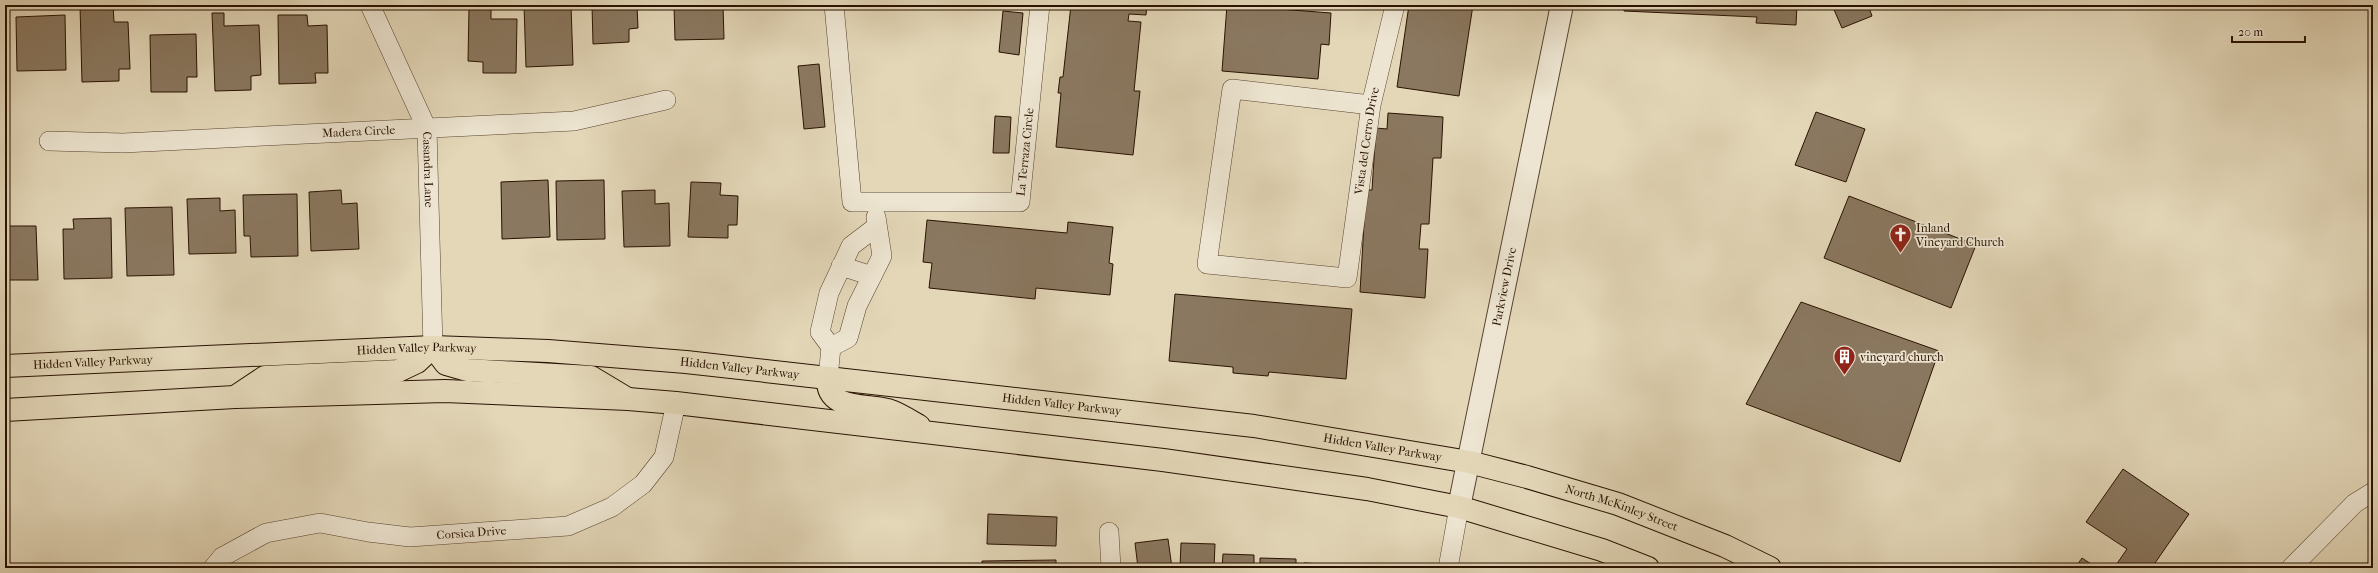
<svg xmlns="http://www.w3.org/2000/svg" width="2378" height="573" font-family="'IM FELL French Canon',serif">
	<rect width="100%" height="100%" fill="#e3d7b8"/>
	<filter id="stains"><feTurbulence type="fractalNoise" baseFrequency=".005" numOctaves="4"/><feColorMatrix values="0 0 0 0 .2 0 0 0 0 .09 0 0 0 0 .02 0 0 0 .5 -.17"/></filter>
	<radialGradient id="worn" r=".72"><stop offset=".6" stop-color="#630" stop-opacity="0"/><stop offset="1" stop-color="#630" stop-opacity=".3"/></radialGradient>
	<g fill="#8a7860" stroke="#291200">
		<polygon points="80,5 113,5 114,22 128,22 130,69 119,69 119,81 82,82"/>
		<polygon points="524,5 571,5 573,65 526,67"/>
		<polygon points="592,5 637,5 638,28 629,29 629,42 593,44"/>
		<polygon points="674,5 723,5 724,39 675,40"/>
		<polygon points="1071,5 1147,5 1146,15 1129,14 1128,21 1141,22 1134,91 1140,91 1133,155 1056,147 1061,93 1058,93 1060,77 1063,77"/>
		<polygon points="1227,5 1331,13 1329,45 1321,44 1318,79 1222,71"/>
		<polygon points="1409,5 1473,5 1459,96 1397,87"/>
		<polygon points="1624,5 1797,5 1796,25 1756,23 1757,17 1624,11"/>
		<polygon points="1832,5 1868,5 1872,16 1842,28"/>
		<polygon points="469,8 491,8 491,19 517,19 516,73 483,73 483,62 468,61"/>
		<polygon points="1003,11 1023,13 1019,55 999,52"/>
		<polygon points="212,13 224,13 224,26 259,25 261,75 251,76 251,90 215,91"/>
		<polygon points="65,15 66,70 17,71 16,17"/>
		<polygon points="278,15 307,15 308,26 327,25 328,73 315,73 316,83 279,84"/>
		<polygon points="196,34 197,77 187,77 187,92 151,92 150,35"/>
		<polygon points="819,64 825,127 804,129 798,66"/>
		<polygon points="1816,112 1865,129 1846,182 1795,165"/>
		<polygon points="1388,113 1443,117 1441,158 1433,158 1429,224 1421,224 1419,249 1428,249 1425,298 1360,292 1366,190 1372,190 1376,128 1387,129"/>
		<polygon points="995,116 1011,117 1009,153 993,153"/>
		<polygon points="548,180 550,237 502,239 501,182"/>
		<polygon points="604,180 605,239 557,240 556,181"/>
		<polygon points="691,182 721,183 720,195 738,196 737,225 728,225 728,238 688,237"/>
		<polygon points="341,190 342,204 357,203 359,249 311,251 309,192"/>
		<polygon points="655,190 655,204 669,203 670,246 624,247 622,191"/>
		<polygon points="297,194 298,256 251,257 250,236 244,236 243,195"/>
		<polygon points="1849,196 1976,245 1951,308 1824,258"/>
		<polygon points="220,198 220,211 235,210 236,253 189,254 187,199"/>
		<polygon points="172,207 174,275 127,276 125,208"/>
		<polygon points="111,218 112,278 64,279 63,229 74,229 73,219"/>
		<polygon points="927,220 1067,233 1068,222 1113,227 1109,263 1113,264 1110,295 1036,288 1035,299 929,288 932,263 923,262"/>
		<polygon points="5,226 36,226 38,280 5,280"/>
		<polygon points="1175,294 1352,309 1346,379 1269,372 1268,376 1233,373 1233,367 1169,361"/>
		<polygon points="1801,302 1939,351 1900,462 1746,404"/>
		<polygon points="2123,469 2189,514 2155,563 2163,568 2114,568 2127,549 2086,522"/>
		<polygon points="988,514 1057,517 1056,546 987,544"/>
		<polygon points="1168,539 1172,568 1138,568 1135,543"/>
		<polygon points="1181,543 1215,544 1214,568 1180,568"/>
		<polygon points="1223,554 1254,555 1254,568 1222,568"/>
		<polygon points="2373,557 2373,568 2363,568"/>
		<polygon points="1260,558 1296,559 1296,568 1260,568"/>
		<polygon points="2082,558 2097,568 2075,568"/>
		<polygon points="1056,560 1056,568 982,568 982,561"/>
		<polygon points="1304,563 1339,565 1339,568 1304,568"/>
	</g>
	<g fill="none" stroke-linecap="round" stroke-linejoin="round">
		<defs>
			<g id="minor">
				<path id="s1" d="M370,5L427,129L433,347"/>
				<path id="s2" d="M834,5L852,202H1020L1040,5"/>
				<path id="s3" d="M1371,105L1232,89L1207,264L1347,278L1371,105L1395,5"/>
				<path id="s4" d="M49,141L123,143L574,121L666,100"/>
				<polyline points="841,266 872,276"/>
				<polyline points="831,347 848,338 857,306 882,256 876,217"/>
				<polyline points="828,378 831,347 820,332 829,293 851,246 876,227"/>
				<polyline points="1109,532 1111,568"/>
				<path id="s5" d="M213,568L222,557L266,533L320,523L368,532L410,537L568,526L612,507L643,484L664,457L676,403"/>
				<polyline points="1448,568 1459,507"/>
				<polyline points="2291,568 2355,503 2373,492"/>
			</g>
			<g id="tertiary">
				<path id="s6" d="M1459,507L1562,5"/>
			</g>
			<g id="primary">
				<polyline points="433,347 446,364 467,370 591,377 626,398"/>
				<path id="s7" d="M5,366L433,347L548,351L686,362L1254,426L1469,462L1527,477L1618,504L1725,546L1770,568"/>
				<path d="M828,378C826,411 866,404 888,410C898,413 909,420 919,426"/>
				<polyline points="235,397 265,377 398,371 417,362 433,347"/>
				<polyline points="5,410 235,397 445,391 628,399 676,403 1163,460 1367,489 1459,507 1602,550 1648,568"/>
			</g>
		</defs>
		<use href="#minor" stroke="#58432e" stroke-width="20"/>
		<use href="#tertiary" stroke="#58432e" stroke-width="24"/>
		<use href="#primary" stroke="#291200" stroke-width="24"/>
		<use href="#minor" stroke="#ede5d1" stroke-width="19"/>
		<use href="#tertiary" stroke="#ede5d1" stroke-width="22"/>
		<use href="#primary" stroke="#e3d7b8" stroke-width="22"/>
	</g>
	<defs>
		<symbol id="church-pin" viewBox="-11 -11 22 30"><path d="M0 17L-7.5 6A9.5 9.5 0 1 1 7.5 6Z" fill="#8f2418" stroke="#ede5d1"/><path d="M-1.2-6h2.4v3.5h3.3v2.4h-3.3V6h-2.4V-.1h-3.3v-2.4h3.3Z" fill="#fff"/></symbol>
		<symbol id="building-pin" viewBox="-11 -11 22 30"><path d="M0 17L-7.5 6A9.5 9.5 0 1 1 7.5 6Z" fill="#8f2418" stroke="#ede5d1"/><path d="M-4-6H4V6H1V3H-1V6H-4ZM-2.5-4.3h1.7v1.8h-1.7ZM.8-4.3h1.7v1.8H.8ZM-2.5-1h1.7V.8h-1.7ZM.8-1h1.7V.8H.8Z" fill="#fff"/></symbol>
	</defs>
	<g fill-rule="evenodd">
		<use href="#church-pin" x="1888" y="222" width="25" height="34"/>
		<use href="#building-pin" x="1832" y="344" width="25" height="34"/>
	</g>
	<g text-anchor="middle" stroke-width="3.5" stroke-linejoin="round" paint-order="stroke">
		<g font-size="12" fill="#291200" stroke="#ede5d1">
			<text dy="4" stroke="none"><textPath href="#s4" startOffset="310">Madera Circle</textPath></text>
			<text dy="4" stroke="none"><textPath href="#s3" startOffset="596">Vista del Cerro Drive</textPath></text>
			<text dy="4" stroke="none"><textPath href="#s2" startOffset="416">La Terraza Circle</textPath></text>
			<text dy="4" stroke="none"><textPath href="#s1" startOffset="177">Casandra Lane</textPath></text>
			<text dy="4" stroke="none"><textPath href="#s6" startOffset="225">Parkview Drive</textPath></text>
			<text dy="4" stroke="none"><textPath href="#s7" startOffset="412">Hidden Valley Parkway</textPath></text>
			<text dy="4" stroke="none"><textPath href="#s7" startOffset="88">Hidden Valley Parkway</textPath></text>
			<text dy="4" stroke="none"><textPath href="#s7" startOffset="736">Hidden Valley Parkway</textPath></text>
			<text dy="4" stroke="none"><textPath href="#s7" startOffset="1060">Hidden Valley Parkway</textPath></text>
			<text dy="4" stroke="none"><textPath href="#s7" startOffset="1384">Hidden Valley Parkway</textPath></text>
			<text dy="4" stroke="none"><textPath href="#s7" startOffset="1631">North McKinley Street</textPath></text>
			<text dy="4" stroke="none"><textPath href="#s5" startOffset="272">Corsica Drive</textPath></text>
		</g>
		<g font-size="12" fill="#291200" stroke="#ede5d1" text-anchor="start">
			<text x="1916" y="232">Inland<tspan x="1916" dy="14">Vineyard Church</tspan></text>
			<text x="1860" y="361">vineyard church</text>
		</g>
	</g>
	<rect width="2378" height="573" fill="none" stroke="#e3d7b8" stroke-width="20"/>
	<rect x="6" y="6" width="2366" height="561" fill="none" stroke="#291200" stroke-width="2"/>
	<rect x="10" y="10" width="2358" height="553" fill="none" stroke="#291200"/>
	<path d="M2232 36v6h73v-6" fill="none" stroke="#291200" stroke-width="2"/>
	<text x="2238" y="36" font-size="12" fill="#291200" stroke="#ede5d1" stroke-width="3" paint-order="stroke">20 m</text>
	<rect width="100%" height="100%" filter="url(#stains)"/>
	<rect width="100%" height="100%" fill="url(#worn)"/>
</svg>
